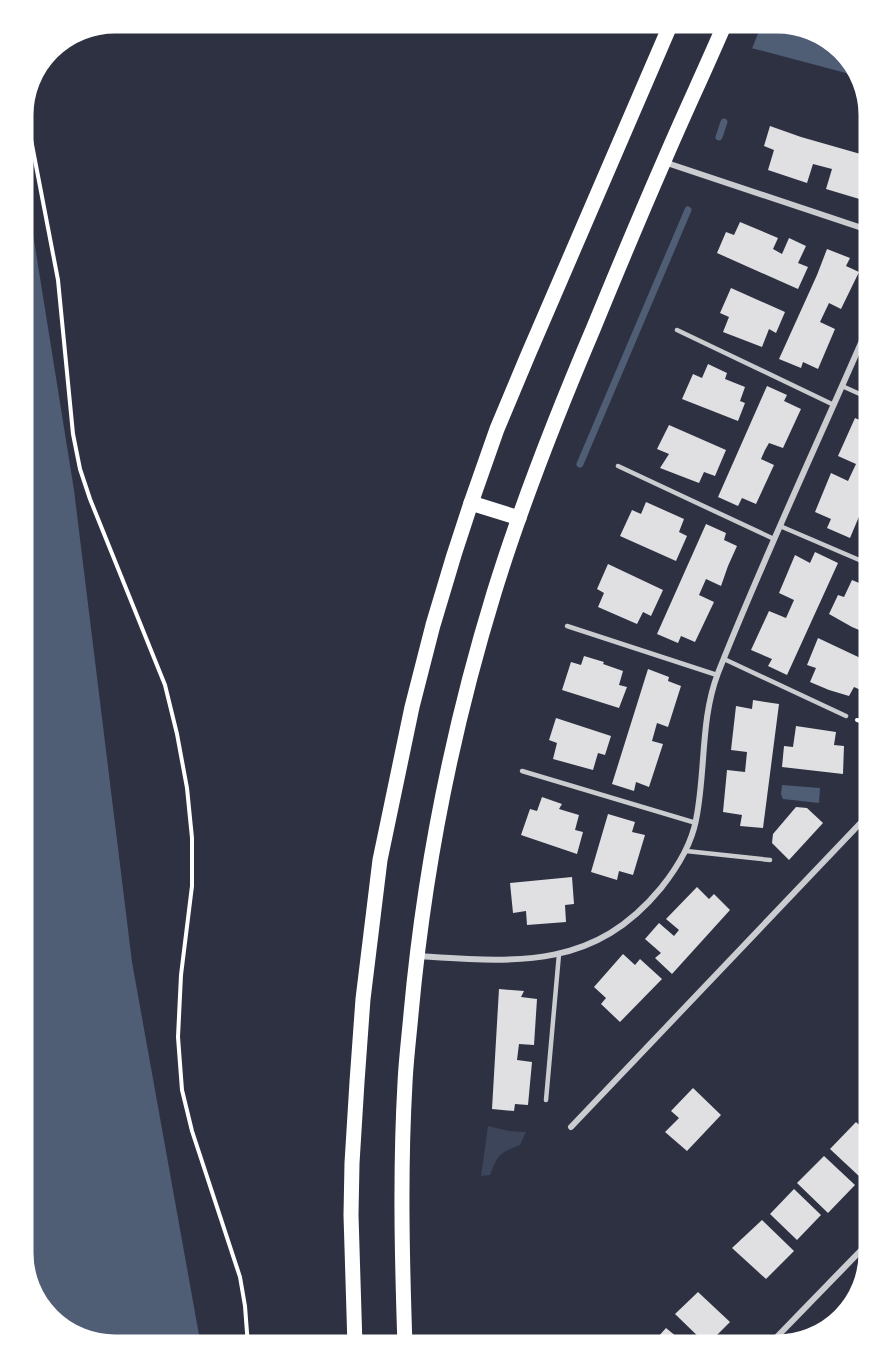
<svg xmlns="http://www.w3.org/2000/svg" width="892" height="1367" font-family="Jost,sans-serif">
	<rect width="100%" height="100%" fill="#2d3142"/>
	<path fill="#3c4559" d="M488,1126L509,1131L526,1132L520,1145C499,1153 498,1155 490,1175L481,1176Z"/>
	<g fill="#4f5d75">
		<polygon points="639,21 783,21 829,37 859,68 861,77 759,50"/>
		<polygon points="21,159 74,490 132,962 201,1346 109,1346 67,1333 33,1299 21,1253"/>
		<polygon points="782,785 820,788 819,803 783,799 781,794"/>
	</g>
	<polygon fill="#2d3142" points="636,21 763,21 751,51 638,24"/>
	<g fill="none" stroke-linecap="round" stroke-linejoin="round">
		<g stroke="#4f5d75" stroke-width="7">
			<polyline points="719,137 724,122"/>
			<polyline points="580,464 688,210"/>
			<polyline points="868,753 871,727"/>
		</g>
	</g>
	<g fill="#e0e0e3">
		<polygon points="770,126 801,137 871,157 871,185 866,201 826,189 832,169 813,164 807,183 768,170 774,150 764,146"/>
		<polygon points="740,222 778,238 773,249 782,254 789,238 806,246 798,263 808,267 798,289 717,253 726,232 734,235"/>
		<polygon points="827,249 850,258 846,266 859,272 841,309 829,303 820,322 835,329 818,369 803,362 801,368 779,359 817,275"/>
		<polygon points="731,288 785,312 776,333 769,329 762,347 723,332 729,317 720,313"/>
		<polygon points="708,364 727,373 725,379 745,387 740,401 745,403 738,421 682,399 693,374 702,378"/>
		<polygon points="767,386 787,395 784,401 801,409 783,448 769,443 765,450 761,459 774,465 756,504 742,498 738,506 718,497"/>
		<polygon points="855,418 871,425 871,488 850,538 827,528 831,519 815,512 831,473 848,481 856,464 838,456"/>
		<polygon points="669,425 726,450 715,476 704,472 699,483 660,468 669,454 657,449"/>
		<polygon points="646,502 684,519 679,532 687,536 676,561 620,536 632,510 641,514"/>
		<polygon points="706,524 726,533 724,540 737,546 728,566 721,586 706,579 699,595 714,602 695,642 681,636 678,643 657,634"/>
		<polygon points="815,552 838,563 787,675 768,666 772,659 751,650 769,611 786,618 794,600 779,593 795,555 810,563"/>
		<polygon points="608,564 663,590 651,616 643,612 637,624 598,607 604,593 597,589"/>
		<polygon points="852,580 871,588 871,635 852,627 829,614 838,595 844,597"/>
		<polygon points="818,638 871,663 871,673 863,691 854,687 849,696 829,690 810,682 816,668 807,665"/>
		<polygon points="584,656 604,662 603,664 623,671 619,685 627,687 619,708 562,690 571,662 581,665"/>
		<polygon points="648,669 669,677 668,681 681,686 668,727 657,723 652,741 663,744 649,787 636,782 634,791 612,784"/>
		<polygon points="753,700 779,704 763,828 740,826 742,815 723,812 727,770 745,772 747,752 731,750 736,706 752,709"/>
		<polygon points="556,718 611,736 605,755 598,753 593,770 553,759 557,743 549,740"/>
		<polygon points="796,726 836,732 834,745 844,746 843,774 782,767 784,746 793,747"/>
		<polygon points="542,797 562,804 559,809 579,815 575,830 583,832 577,854 521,835 530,809 537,811"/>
		<polygon points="796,807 807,808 823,823 789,860 772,843 773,834"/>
		<polygon points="608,814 635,822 632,832 645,835 633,875 619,871 617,880 591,872"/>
		<polygon points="572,877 574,904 565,905 566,922 527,925 526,911 513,913 510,883"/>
		<polygon points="697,887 709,899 714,894 730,910 672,974 655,958 661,953 645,939 659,923 674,936 679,930 666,919"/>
		<polygon points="623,954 635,965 640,959 662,979 620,1022 601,1004 606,998 594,987"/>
		<polygon points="499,989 524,991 521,997 537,999 534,1045 519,1044 517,1060 532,1062 528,1105 515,1104 514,1111 492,1109"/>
		<polygon points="693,1088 721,1115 687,1151 665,1132 679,1118 671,1111"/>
		<polygon points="856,1122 871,1136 871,1168 861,1178 830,1149"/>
		<polygon points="824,1156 855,1185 828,1213 797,1183"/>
		<polygon points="794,1189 821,1215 797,1240 770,1214"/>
		<polygon points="762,1220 794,1251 766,1279 732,1248"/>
		<polygon points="698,1292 730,1322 707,1345 675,1314"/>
		<polygon points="666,1328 688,1346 650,1346"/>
	</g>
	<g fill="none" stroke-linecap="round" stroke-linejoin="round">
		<g stroke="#fff" stroke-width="4">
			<polyline points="24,103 58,280 73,434 80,469 90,499 165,685 177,734 187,788 192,838 192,886 181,975 178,1037 182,1090 192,1131 240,1277 245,1306 248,1346"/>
			<polyline points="857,720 871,724"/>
		</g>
		<g stroke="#caccd0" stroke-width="4.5">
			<polyline points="677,330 834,405"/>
			<polyline points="842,386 871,399"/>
			<polyline points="618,466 774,539"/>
			<polyline points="780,526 871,565"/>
			<polyline points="567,626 717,675"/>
			<polyline points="724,659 846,716"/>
			<polyline points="522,771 696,823"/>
			<polyline points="686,851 770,860"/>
			<polyline points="546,1100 559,954"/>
		</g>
		<g stroke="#caccd0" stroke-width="6">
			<polyline points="664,162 871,231"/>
			<path d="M417,956C514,962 593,971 661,888C677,868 691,846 696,820C706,771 700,720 718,673C765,554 820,438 871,320"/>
			<polyline points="571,1127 871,812"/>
			<polyline points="768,1346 871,1240"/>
		</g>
		<g stroke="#fff" stroke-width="15">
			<polyline points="471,503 519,518"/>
			<polyline points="355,1346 351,1215 352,1163 357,1082 363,999 380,860 412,707 433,625 454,555 471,503 497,429 528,355 672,21"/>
			<path d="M405,1346C402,1258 400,1170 405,1083C406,1060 409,1037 411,1014C424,871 452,730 494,593C522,502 557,414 594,327C617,271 640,216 664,161C684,114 706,68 726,21"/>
		</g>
	</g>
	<path d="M0 0H892V1367H0ZM115 32H777A83 83 0 0 1 860 115V1253A83 83 0 0 1 777 1336H115A83 83 0 0 1 32 1253V115A83 83 0 0 1 115 32Z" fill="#fff" fill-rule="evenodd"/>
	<path fill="none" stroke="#fff" stroke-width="3" d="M115 32H777A83 83 0 0 1 860 115V1253A83 83 0 0 1 777 1336H115A83 83 0 0 1 32 1253V115A83 83 0 0 1 115 32Z"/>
</svg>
